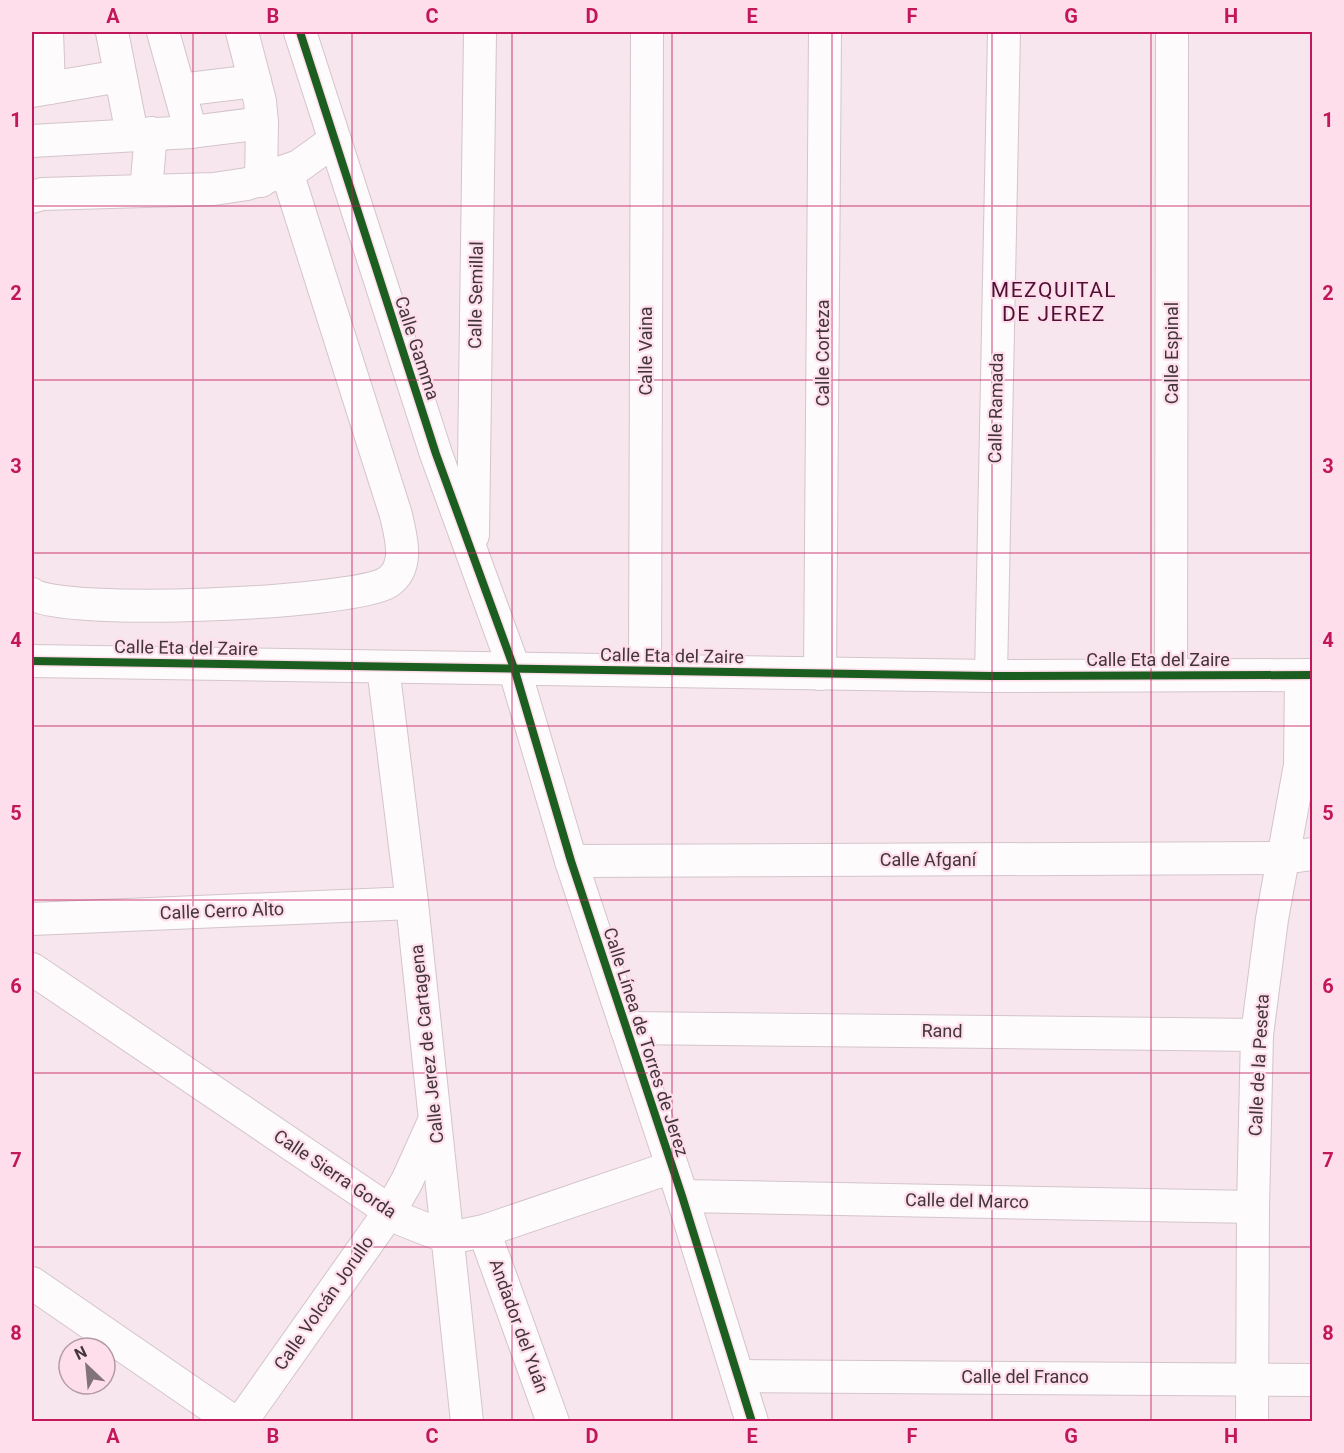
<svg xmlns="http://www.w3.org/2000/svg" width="1344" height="1453" font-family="Roboto,sans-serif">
	<rect width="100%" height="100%" fill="#f7e6ed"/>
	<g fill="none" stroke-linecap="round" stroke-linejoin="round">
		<defs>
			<g id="minor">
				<polyline points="47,32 49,88"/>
				<polyline points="112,32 132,134"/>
				<polyline points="163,32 191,132"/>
				<polyline points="300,32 436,454 515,671 571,861 682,1196 752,1422"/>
				<polyline points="180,90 255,81"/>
				<polyline points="32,91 120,76"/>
				<polyline points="32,141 191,132 262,123 260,101 242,32"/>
				<polyline points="261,181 262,123"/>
				<polyline points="146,191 151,133"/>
				<polyline points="32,197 42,194 214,189 247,184 299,166 335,140"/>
				<polyline points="473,535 480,32"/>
				<path d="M32,594C60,616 356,604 388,582C410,567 401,537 396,515L287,172"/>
				<polyline points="32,661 991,676 1312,675"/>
				<polyline points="383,667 412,903 467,1422"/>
				<polyline points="645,670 647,32"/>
				<polyline points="820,674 825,32"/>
				<polyline points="1171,674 1172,32"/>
				<polyline points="991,676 1004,32"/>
				<polyline points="571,861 1284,858 1312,854"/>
				<polyline points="32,919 412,903"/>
				<polyline points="32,969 403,1220 449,1238 484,1231 672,1167"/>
				<polyline points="626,1028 1257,1035"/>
				<polyline points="682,1196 1253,1207"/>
				<polyline points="484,1231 553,1422"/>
				<polyline points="32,1283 234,1422"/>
				<polyline points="738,1376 1312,1380"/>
				<polyline points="241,1422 390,1211 407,1181 435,1119"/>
				<polyline points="1252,1422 1253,1207 1257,1035 1272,919 1300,765 1301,676"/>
			</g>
		</defs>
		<use href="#minor" stroke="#d3c5cb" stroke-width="34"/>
		<use href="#minor" stroke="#fefbfc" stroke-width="32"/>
		<defs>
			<g id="cycleway">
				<polyline points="300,32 436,454 515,671 571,861 682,1196 752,1422"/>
				<polyline points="32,661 991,676 1312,675"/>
			</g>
		</defs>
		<use href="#cycleway" stroke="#ffdeec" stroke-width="11"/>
		<use href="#cycleway" stroke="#1b5e20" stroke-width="8"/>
	</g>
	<path fill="none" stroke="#c2185b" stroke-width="1.5" stroke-opacity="0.55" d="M193,32V1422M352,32V1422M512,32V1422M672,32V1422M832,32V1422M992,32V1422M1151,32V1422M32,206H1312M32,380H1312M32,553H1312M32,726H1312M32,900H1312M32,1073H1312M32,1247H1312"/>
	<g text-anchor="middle" stroke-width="4.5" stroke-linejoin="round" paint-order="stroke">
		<g font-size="18" fill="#42353b" stroke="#ffdeec">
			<text transform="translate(476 295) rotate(-89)" y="6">Calle Semillal</text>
			<text transform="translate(417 348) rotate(72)" y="6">Calle Gamma</text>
			<text transform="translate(646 351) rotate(-90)" y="6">Calle Vaina</text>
			<text transform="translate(823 353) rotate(-90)" y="6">Calle Corteza</text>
			<text transform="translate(1172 353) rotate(-90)" y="6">Calle Espinal</text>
			<text transform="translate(996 408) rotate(-89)" y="6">Calle Ramada</text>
			<text transform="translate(186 648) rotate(1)" y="6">Calle Eta del Zaire</text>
			<text transform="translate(672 656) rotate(1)" y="6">Calle Eta del Zaire</text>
			<text x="1158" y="666">Calle Eta del Zaire</text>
			<text x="928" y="866">Calle Afganí</text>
			<text transform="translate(222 911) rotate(-2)" y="6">Calle Cerro Alto</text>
			<text transform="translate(942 1031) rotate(1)" y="6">Rand</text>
			<text transform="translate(646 1042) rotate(72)" y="6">Calle Línea de Torres de Jerez</text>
			<text transform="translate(427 1044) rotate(-96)" y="6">Calle Jerez de Cartagena</text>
			<text transform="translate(1259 1065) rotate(-87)" y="6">Calle de la Peseta</text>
			<text transform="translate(335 1174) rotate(34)" y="6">Calle Sierra Gorda</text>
			<text transform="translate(967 1201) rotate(1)" y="6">Calle del Marco</text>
			<text transform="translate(324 1303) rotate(-55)" y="6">Calle Volcán Jorullo</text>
			<text transform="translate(519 1326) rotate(70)" y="6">Andador del Yuán</text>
			<text x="1025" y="1383">Calle del Franco</text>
		</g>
		<g font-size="21" letter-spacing="1.5" fill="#4e1034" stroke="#ffdeec">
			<text x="1054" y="297">MEZQUITAL<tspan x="1054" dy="24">DE JEREZ</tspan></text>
		</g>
	</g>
	<rect width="1344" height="1453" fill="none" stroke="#ffdeec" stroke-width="66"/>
	<g transform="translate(87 1366) rotate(334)"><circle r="28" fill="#ffdeec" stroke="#b39aa5" stroke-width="1.5"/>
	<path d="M0-4.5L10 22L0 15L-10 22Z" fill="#817379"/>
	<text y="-9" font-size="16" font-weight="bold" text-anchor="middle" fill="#42353b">N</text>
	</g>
	<rect x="33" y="33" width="1278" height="1387" fill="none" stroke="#c2185b" stroke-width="2"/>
	<g font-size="20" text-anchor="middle" font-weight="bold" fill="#c2185b">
		<text x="113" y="23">A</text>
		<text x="273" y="23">B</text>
		<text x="432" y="23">C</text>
		<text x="592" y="23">D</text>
		<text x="752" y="23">E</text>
		<text x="912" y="23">F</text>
		<text x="1071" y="23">G</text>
		<text x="1231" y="23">H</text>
		<text x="16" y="127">1</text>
		<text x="1328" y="127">1</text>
		<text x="16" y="300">2</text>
		<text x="1328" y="300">2</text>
		<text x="16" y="473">3</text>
		<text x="1328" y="473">3</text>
		<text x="16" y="647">4</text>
		<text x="1328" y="647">4</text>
		<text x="16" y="820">5</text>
		<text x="1328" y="820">5</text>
		<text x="16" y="993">6</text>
		<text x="1328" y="993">6</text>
		<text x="16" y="1167">7</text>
		<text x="1328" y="1167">7</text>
		<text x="16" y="1340">8</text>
		<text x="1328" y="1340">8</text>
		<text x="113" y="1443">A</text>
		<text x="273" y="1443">B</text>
		<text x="432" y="1443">C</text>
		<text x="592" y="1443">D</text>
		<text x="752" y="1443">E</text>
		<text x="912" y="1443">F</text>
		<text x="1071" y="1443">G</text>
		<text x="1231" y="1443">H</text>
	</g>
</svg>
